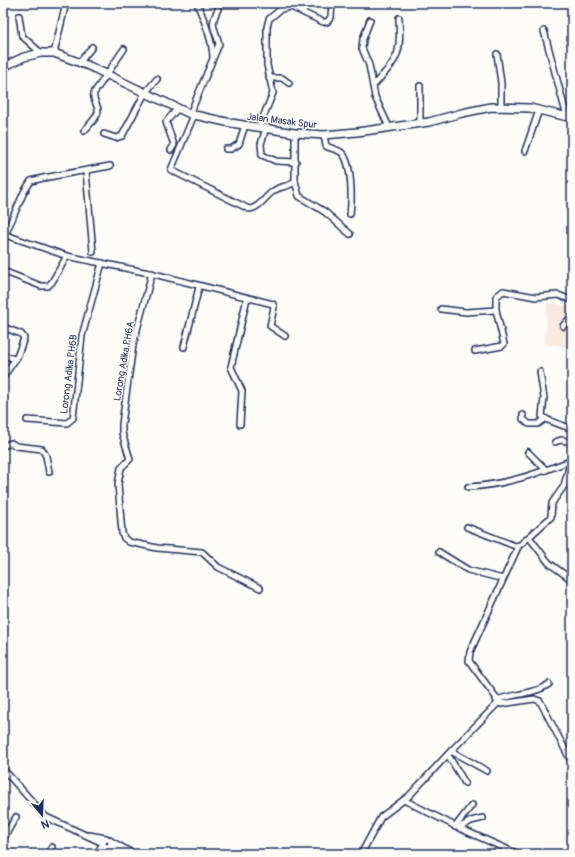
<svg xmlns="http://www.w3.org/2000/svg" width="575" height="857" font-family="Pangolin,sans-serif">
	<rect width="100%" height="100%" fill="#fdfcf7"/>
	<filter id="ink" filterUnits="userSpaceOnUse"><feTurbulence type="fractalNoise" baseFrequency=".025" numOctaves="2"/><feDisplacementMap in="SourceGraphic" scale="8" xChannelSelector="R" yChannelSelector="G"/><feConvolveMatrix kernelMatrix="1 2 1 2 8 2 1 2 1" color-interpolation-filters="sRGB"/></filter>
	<g filter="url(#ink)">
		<polygon fill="#f8eadc" points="547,303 572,307 572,347 545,344"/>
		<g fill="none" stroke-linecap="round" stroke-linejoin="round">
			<defs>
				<g id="street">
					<path d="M197,3C204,20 212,38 213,57"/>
					<polyline points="19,16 22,36 41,53"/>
					<polyline points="370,20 363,39 362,48 369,65 375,97 389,127"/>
					<polyline points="544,31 567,117"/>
					<polyline points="54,53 66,3"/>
					<polyline points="497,54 501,83 501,107"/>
					<polyline points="80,62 92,47"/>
					<polyline points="269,78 282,78 289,83"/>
					<path d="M373,86C399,57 401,57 399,18"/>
					<path d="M190,114L219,44C215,26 209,28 218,9"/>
					<path d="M194,115L171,170L249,209C259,209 266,195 275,190C282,185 289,188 295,181V133"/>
					<polyline points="420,123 420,86"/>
					<polyline points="259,127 273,93 267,65 267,27 269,19 281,9 291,7 323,22 327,22 331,17 332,3"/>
					<polyline points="266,128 261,144 262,155 276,161 296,162"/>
					<path d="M84,131C88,126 97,118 98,112C99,105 92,101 94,93L124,49"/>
					<polyline points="104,134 116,138 122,136 145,93 157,79"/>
					<path d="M324,135L326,146C331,149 339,149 343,154C352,165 352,200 350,214"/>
					<polyline points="226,149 231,149 239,144 245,125"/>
					<polyline points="171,150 174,145 166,122 178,108"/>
					<polyline points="525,151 539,110"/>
					<polyline points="86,171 93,252"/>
					<polyline points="295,181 299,196 325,212 350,234"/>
					<polyline points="3,234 67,256 154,274 273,304 274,307 270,326 285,336"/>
					<polyline points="5,235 24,192 31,181 43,178 110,166"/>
					<polyline points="3,271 41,286 48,286 52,282 67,256"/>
					<polyline points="152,273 133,345 122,424 122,433 130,459 121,468 118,484 122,533 124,538 129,542 157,548 202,552 218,567 260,588"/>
					<polyline points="441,309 466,312 496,310 496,297 503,291 536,297 558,295 572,300"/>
					<polyline points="563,326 572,316"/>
					<polyline points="3,327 21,334 24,338 17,357 3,377"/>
					<polyline points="184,347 199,287"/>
					<polyline points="475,351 502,346 504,344 496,310"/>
					<polyline points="3,355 15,359"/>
					<polyline points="540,372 544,398 542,416 548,420 572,429"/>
					<polyline points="523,415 523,419 529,424 538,424 545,419"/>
					<polyline points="27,420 67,423 73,418 82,336 102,263"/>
					<polyline points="240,424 242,391 231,367 247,298"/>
					<polyline points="555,442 561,440 572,442"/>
					<polyline points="3,446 11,443 16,446 42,449 46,456 49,472"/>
					<polyline points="528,452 546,470"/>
					<polyline points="572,456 564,486 552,503 551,517 529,537 549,563 572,580"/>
					<path d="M468,487C505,485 536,474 570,461"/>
					<polyline points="467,527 515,546 520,545 529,537"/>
					<polyline points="518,547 470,652 469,661 501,704 534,699 540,701 572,763"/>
					<polyline points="439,552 468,570 503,579"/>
					<path d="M496,700C513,694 535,694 549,684"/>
					<polyline points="451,751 498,703"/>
					<polyline points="448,755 465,783"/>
					<polyline points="3,769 46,817 103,843"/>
					<polyline points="404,800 459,828 471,821 483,818"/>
					<polyline points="455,827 472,805"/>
					<polyline points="459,828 518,854"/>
					<polyline points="89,835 106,838"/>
					<circle cx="107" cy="843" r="4"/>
					<polyline points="3,839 16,817"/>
					<polyline points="111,841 134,854"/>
					<polyline points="109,846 127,852"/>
					<polyline points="48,854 52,847"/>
					<polyline points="96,854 103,844"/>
					<polyline points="101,854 108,847"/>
					<polyline points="361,854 381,817 409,796 451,751 487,771"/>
				</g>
				<polyline id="secondary" points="3,67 24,57 41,53 54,53 89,66 190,114 231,123 295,133 324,135 357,132 429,122 462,113 491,107 530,108 572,118"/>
			</defs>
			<use href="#street" stroke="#1b2f5e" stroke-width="8"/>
			<use href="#secondary" stroke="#1b2f5e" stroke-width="10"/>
			<use href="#street" stroke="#fdfcf7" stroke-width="5"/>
			<use href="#secondary" stroke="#fdfcf7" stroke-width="7"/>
		</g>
	</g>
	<g text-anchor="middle" stroke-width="3" stroke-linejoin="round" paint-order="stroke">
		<g font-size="10" fill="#1b2f5e" stroke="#fdfcf7">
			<text transform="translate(282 120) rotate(7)" y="4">Jalan Masak Spur</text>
			<text transform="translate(123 361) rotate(-80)" y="4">Lorong Adika PH6A</text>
			<text transform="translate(68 374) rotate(-83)" y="4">Lorong Adika PH6B</text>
		</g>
	</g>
	<rect width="575" height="857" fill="none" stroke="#fdfcf7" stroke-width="16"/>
	<rect x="8" y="8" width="559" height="841" fill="none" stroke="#1b2f5e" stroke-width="1.5" filter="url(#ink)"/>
	<g transform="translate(42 815) rotate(161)" stroke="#fdfcf7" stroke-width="3" paint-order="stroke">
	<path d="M0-3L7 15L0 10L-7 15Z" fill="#1b2f5e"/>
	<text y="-6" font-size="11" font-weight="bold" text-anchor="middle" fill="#1b2f5e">N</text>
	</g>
</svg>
